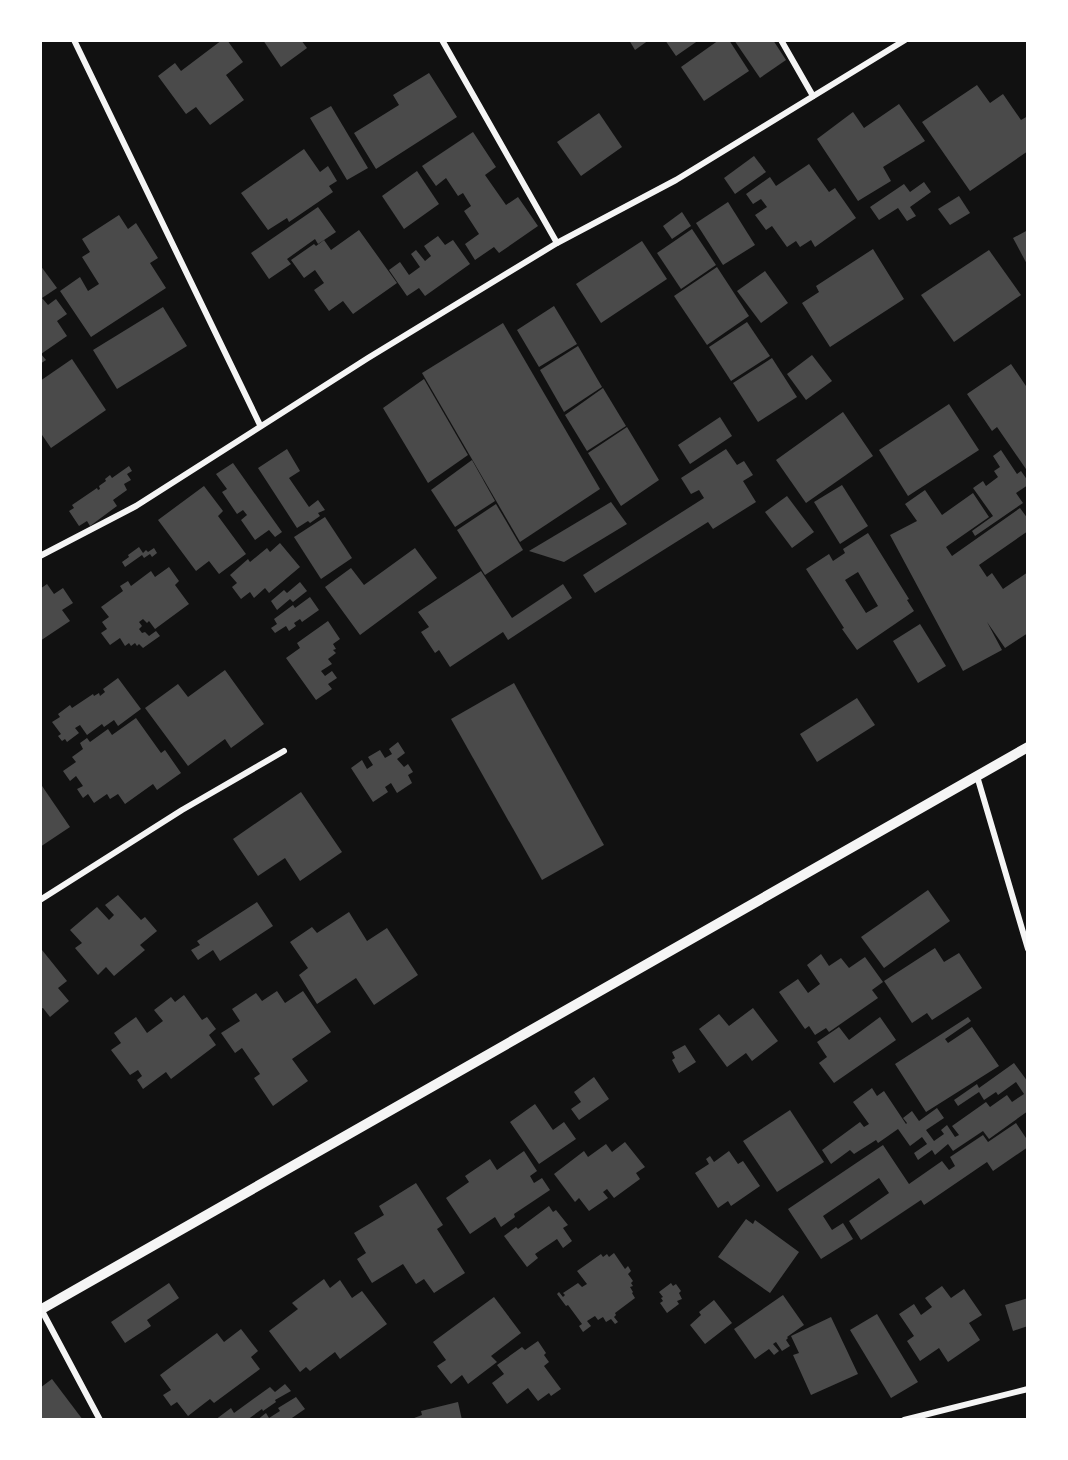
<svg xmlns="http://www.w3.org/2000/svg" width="1068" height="1460" font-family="'Noto Sans',sans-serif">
	<rect width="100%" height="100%" fill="#111"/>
	<g fill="#4a4a4a" fill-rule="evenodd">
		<polygon points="222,40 227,40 243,62 226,75 244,100 210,125 196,107 186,114 158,76 175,63 181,71"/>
		<polygon points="263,40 301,40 307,48 281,67"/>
		<polygon points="629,40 649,40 635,50"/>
		<polygon points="665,40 699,40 676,56"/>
		<polygon points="719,40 729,40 749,71 704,101 681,67"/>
		<polygon points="734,40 773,40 786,60 760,78"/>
		<polygon points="429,73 457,117 376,169 354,133 399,105 393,95"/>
		<polygon points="977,85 990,103 1003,94 1021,120 1028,116 1028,151 970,191 922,122"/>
		<polygon points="899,104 925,141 883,167 891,181 858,201 817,139 853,112 864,128"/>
		<polygon points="331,106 368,168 347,180 310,118"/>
		<polygon points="599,113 622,147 581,176 557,142"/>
		<polygon points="473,132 496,167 485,175 506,205 518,197 538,226 499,253 494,247 475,260 465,244 479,234 464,211 471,206 463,193 458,196 446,178 436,186 422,166"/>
		<polygon points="304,149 320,172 328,166 337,181 329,186 333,192 289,222 287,218 268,230 241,193"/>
		<polygon points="754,156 766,172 735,194 724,178"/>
		<polygon points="809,164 829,192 835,188 856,218 815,247 811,240 800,247 796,241 787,247 772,226 766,230 755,215 767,207 761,199 753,204 746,194 770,177 776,186"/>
		<polygon points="417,171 439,204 404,229 382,196"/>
		<polygon points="924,182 931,192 910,207 916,216 907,221 898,208 879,220 870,207 904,184 910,192"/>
		<polygon points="959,196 970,213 950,225 938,209"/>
		<polygon points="728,202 755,245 723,265 696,223"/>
		<polygon points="318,207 336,232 318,244 315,239 287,259 291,264 269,279 251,253"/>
		<polygon points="682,212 691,226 672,239 663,226"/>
		<polygon points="119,215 128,229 136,223 158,258 150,263 166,288 91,337 60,291 80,277 88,291 99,284 82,257 90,252 82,239"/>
		<polygon points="692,229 716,265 681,289 657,253"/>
		<polygon points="359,230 397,283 353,314 343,301 329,311 314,290 324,283 315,270 304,278 291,260 314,244 316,246 324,240 331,250"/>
		<polygon points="1028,230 1028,266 1013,238"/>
		<polygon points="438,236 445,245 453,240 470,264 425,296 419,288 407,296 389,270 400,262 409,275 420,267 411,254 416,250 425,261 431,256 424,246"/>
		<polygon points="642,241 667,279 601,323 576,284"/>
		<polygon points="873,249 904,299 830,347 802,303 819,292 816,286"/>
		<polygon points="989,250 1021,295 954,342 921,295"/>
		<polygon points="40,265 57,288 42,298 48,305 56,299 67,314 57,321 67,336 41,354 46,360 40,364"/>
		<polygon points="717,267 749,316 707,345 674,296"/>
		<polygon points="765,271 788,303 761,323 737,291"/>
		<polygon points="554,306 577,344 539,367 517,330"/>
		<polygon points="163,307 187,346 117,389 93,350"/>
		<polygon points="747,322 770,356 731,381 709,347"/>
		<polygon points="503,323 600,489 520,542 422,373"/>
		<polygon points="578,346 602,387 564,412 540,370"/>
		<polygon points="812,355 832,381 806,400 787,374"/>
		<polygon points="772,358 797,397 758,422 733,383"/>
		<polygon points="72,359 106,410 51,448 40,432 40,381"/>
		<polygon points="1011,364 1028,389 1028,472 997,427 992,431 967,394"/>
		<polygon points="424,379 468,455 428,483 383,408"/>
		<polygon points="603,388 626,426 587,451 565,415"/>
		<polygon points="949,404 979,450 908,496 879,450"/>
		<polygon points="843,412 873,456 806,503 776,460"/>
		<polygon points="720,417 732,436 690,464 678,445"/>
		<polygon points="627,427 659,480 621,506 588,453"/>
		<polygon points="287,449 300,471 289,478 309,507 318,500 325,510 318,513 320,516 310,523 308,521 297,528 258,468"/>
		<polygon points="726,449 737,465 744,461 753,475 743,481 756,502 713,529 708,522 595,593 583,575 704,498 699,490 691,494 681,478"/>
		<polygon points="1001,450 1017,474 1021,471 1028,481 1028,485 1016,493 1023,503 975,536 972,531 993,516 973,488 983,481 986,486 998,477 994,471 1000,467 993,456"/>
		<polygon points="472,460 495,501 455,527 431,490"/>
		<polygon points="233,463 282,532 275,537 269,530 255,540 241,520 247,515 243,510 237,514 222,492 227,489 216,474"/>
		<polygon points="129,466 132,471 127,474 131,480 124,484 127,490 113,500 117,506 90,526 87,521 79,526 69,511 74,508 72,505 97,488 98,490 100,489 99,486 106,481 105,479 110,475 112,478"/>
		<polygon points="842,485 868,526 840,544 814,502"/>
		<polygon points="204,486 223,511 218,516 246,554 219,574 209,561 196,571 158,520"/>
		<polygon points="925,490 942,515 973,493 989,517 946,547 952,556 1020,508 1028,519 1028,531 979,565 987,577 992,573 1003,589 1028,572 1028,633 1005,648 987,622 1002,650 963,671 890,535 917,521 905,504"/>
		<polygon points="787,496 814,532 792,548 765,512"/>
		<polygon points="611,502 627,524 564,562 529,551"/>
		<polygon points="496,504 523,550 485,575 457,530"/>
		<polygon points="325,517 352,558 321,579 294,537"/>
		<path d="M868,533L909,599L907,600L914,611L857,650L842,629L844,628L806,569L829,554L833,561L845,553L843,549ZM858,572L878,606L866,613L845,580Z"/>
		<polygon points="280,543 300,567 269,593 265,588 254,598 250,592 241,599 232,587 237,583 230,575 248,559 250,562 267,548 270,552"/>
		<polygon points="139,547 143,553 146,550 148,552 154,548 157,553 152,557 150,554 144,558 142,555 125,567 122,562 129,557 128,555"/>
		<polygon points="415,548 437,578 360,635 325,587 351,568 364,585"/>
		<polygon points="169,567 179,581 175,585 189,604 155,629 149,621 147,623 143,619 139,622 142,626 139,629 142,633 145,632 149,636 156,631 160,636 143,648 139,644 137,646 135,643 131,646 129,643 125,646 120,638 110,645 101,633 107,629 102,622 109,617 101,607 123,591 120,586 128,581 131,586 151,571 155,577"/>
		<polygon points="481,571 512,618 563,584 572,598 508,640 503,632 450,667 439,650 435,653 421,632 429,627 418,612"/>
		<polygon points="300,582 307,591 293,602 290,599 277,610 271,601 284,590 287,593"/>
		<polygon points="47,584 54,594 63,588 73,603 62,610 70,621 40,641 40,589"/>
		<polygon points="310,597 319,610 302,622 300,619 294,623 296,626 289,631 286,626 275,633 271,628 277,624 274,619 293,605 295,608"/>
		<polygon points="328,621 340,639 333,644 336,649 333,650 336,653 328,659 332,664 321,671 325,676 332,671 337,678 328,684 332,689 316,700 286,658 300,648 297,643"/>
		<polygon points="920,624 946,666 918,683 893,641"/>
		<polygon points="225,670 264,724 231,748 225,739 188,766 145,708 178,684 188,697"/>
		<polygon points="118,678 141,709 118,726 114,720 104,727 102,724 87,735 80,725 75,728 79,733 67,742 65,739 62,741 58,736 61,734 52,722 60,717 58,714 70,705 72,708 93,694 94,696 99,693 100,696 105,692 103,689"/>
		<polygon points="514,683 604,845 542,880 451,719"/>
		<polygon points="857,698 875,725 817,762 800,734"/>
		<polygon points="136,718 161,753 165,750 181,773 157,790 153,784 125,804 118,794 110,799 107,794 94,803 88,794 83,798 77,789 83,786 76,776 70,781 63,771 76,762 72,757 83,749 80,743 87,738 90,742 108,729 112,735"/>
		<polygon points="398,742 405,753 397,759 404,767 408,764 413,772 408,775 412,783 397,793 391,783 385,787 388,792 373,802 351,768 362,760 367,769 373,765 368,757 380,750 385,758 392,754 389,749"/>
		<polygon points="40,783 70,827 40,847"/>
		<polygon points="301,792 342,852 300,881 285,858 258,876 233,839"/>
		<polygon points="928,890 950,921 884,968 861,937"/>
		<polygon points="118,895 141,920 145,917 157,931 140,945 145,950 114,976 106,967 98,975 75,948 82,943 70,930 97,907 109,920 114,915 105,905"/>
		<polygon points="257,902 273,926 220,961 213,950 198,960 191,950 200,945 197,941"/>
		<polygon points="349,912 367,941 387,928 418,975 374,1005 356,978 317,1004 299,975 308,968 290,942 312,927 317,933"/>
		<polygon points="935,948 944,962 959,953 982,988 932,1020 927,1013 912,1023 884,981"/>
		<polygon points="42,950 67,981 58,988 69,1001 50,1017 43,1008 40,1009 40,951"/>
		<polygon points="821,954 829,966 841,958 849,968 865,957 883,982 872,990 878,998 829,1032 826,1028 815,1035 809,1026 805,1029 779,992 798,979 808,993 820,984 807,965"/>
		<polygon points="277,991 285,1003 303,991 331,1032 292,1059 308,1081 273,1106 254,1078 260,1074 242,1048 235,1053 221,1033 240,1021 232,1009 256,993 262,1001"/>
		<polygon points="184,995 202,1020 207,1017 216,1029 209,1035 216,1045 171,1079 166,1072 143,1089 137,1080 142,1076 138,1070 130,1075 111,1050 121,1043 114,1033 136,1017 147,1033 163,1021 154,1010 171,997 175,1002"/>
		<polygon points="753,1008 778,1041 752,1061 746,1053 727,1067 699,1029 719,1014 729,1026"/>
		<polygon points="880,1017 896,1040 834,1083 819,1063 827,1057 817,1042 839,1027 849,1040"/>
		<polygon points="968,1017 971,1021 945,1039 948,1043 972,1027 999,1066 926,1112 895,1064"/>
		<polygon points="685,1045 696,1062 679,1073 672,1060 675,1058 672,1052"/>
		<polygon points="1014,1063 1028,1082 1028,1111 989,1139 983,1131 953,1151 948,1144 935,1155 932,1150 918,1160 914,1153 927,1144 922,1137 910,1146 898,1129 878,1143 876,1140 854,1154 850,1150 831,1164 822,1150 860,1122 864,1127 869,1124 853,1102 872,1088 877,1096 884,1091 906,1124 907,1123 903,1118 912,1111 919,1121 937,1108 944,1118 926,1130 934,1141 944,1134 941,1130 947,1125 955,1137 959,1135 952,1126 986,1102 990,1107 1007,1095 1012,1102 1024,1094 1016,1082 998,1095 996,1092 984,1100 979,1092 958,1106 954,1100 977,1084 979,1088"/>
		<polygon points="594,1077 609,1099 579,1120 571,1109 581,1102 574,1092"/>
		<polygon points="535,1104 553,1130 564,1122 576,1139 539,1164 510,1122"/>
		<polygon points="790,1110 824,1162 777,1192 743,1141"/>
		<polygon points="1016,1123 1028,1141 1028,1147 993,1171 987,1162 924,1205 921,1200 861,1240 849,1221 889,1193 879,1178 823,1216 832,1230 843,1223 853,1239 821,1259 788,1209 883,1145 909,1184 942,1161 949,1170 955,1166 950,1157 983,1135 988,1142"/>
		<polygon points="625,1142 645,1167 636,1173 640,1179 614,1198 607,1189 603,1192 608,1198 589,1211 579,1198 575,1202 554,1174 584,1151 588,1157 606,1144 612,1152"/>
		<polygon points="524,1151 537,1171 530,1176 534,1183 542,1178 550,1190 514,1214 515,1217 501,1227 495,1217 470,1234 446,1198 469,1182 465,1176 490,1159 497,1170"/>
		<polygon points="729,1151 738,1164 743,1161 760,1186 731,1206 728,1201 718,1208 695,1173 709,1164 706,1159 710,1156 714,1162"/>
		<polygon points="416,1183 443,1225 437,1229 465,1273 434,1293 424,1279 416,1284 403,1264 372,1283 357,1259 366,1253 354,1233 384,1215 379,1206"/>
		<polygon points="549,1206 553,1212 556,1210 568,1225 563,1228 572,1241 563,1248 557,1239 535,1254 538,1258 527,1267 504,1236 516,1227 518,1229"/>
		<polygon points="746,1219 753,1224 755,1220 799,1252 770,1293 718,1257"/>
		<polygon points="614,1253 625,1269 628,1266 631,1271 628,1274 633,1281 631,1283 633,1286 630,1287 633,1292 632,1293 635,1298 615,1313 616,1315 614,1317 618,1322 615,1324 611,1319 606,1322 603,1317 598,1320 595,1316 587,1321 591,1326 583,1332 579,1326 582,1324 568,1305 566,1306 557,1294 559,1292 563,1297 565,1295 563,1293 578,1283 582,1287 587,1284 577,1271 601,1254 603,1257 607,1254 609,1257"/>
		<polygon points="324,1279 330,1288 340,1280 352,1298 362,1291 387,1324 340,1359 335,1352 310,1371 306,1367 300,1372 269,1331 298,1309 292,1303"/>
		<polygon points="169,1283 179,1298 147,1320 151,1326 125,1343 111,1322"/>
		<polygon points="671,1283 673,1286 676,1284 681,1291 679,1293 682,1299 677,1301 679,1304 667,1313 660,1303 663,1301 661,1298 663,1297 659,1292"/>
		<polygon points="942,1286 951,1298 964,1289 982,1315 969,1323 980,1340 948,1362 939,1348 920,1361 907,1341 914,1336 899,1314 914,1304 921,1315 932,1307 925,1298"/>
		<polygon points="783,1295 804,1325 787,1337 788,1338 786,1340 790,1346 782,1351 776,1342 773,1344 779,1351 774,1355 769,1349 755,1359 734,1329"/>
		<polygon points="494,1297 521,1333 491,1356 497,1362 468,1384 462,1375 451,1384 437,1366 446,1360 433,1342"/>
		<polygon points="1028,1298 1028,1326 1013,1331 1005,1305"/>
		<polygon points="714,1300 732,1323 705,1344 690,1325 701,1315 699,1312"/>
		<polygon points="877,1314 918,1382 891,1398 850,1330"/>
		<polygon points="831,1317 858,1374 811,1395 793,1355 799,1353 791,1336"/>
		<polygon points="241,1329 258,1351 251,1357 260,1369 214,1403 210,1399 188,1416 177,1402 171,1406 163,1395 171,1390 160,1375 217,1333 224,1342"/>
		<polygon points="538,1341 546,1353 544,1355 549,1362 544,1366 561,1389 551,1396 549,1393 538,1401 528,1388 507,1404 492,1383 504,1374 497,1365 522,1347 525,1350"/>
		<polygon points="52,1379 83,1420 40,1420 40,1388"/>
		<polygon points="285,1384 291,1391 275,1400 276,1402 263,1411 262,1409 247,1420 215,1420 231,1408 234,1413 270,1387 275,1392"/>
		<polygon points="296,1397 305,1409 289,1420 257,1420 266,1413 269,1418 280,1411 278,1408"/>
		<polygon points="458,1402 462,1420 409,1420 422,1415 421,1411"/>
	</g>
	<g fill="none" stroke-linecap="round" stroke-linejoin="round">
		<g stroke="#f5f5f5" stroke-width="6">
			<polyline points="74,40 260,425"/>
			<polyline points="442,40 557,243"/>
			<polyline points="781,40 813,96"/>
			<polyline points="40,556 136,506 368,358 557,243 676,180 905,40"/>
			<polyline points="977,776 1028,949"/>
			<polyline points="40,900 182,810 284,751"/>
			<polyline points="41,1309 100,1420"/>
			<polyline points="904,1420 1028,1389"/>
		</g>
		<polyline stroke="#f5f5f5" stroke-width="10" points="40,1310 1028,747"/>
	</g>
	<rect width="1068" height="1460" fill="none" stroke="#ffffff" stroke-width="84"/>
</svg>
